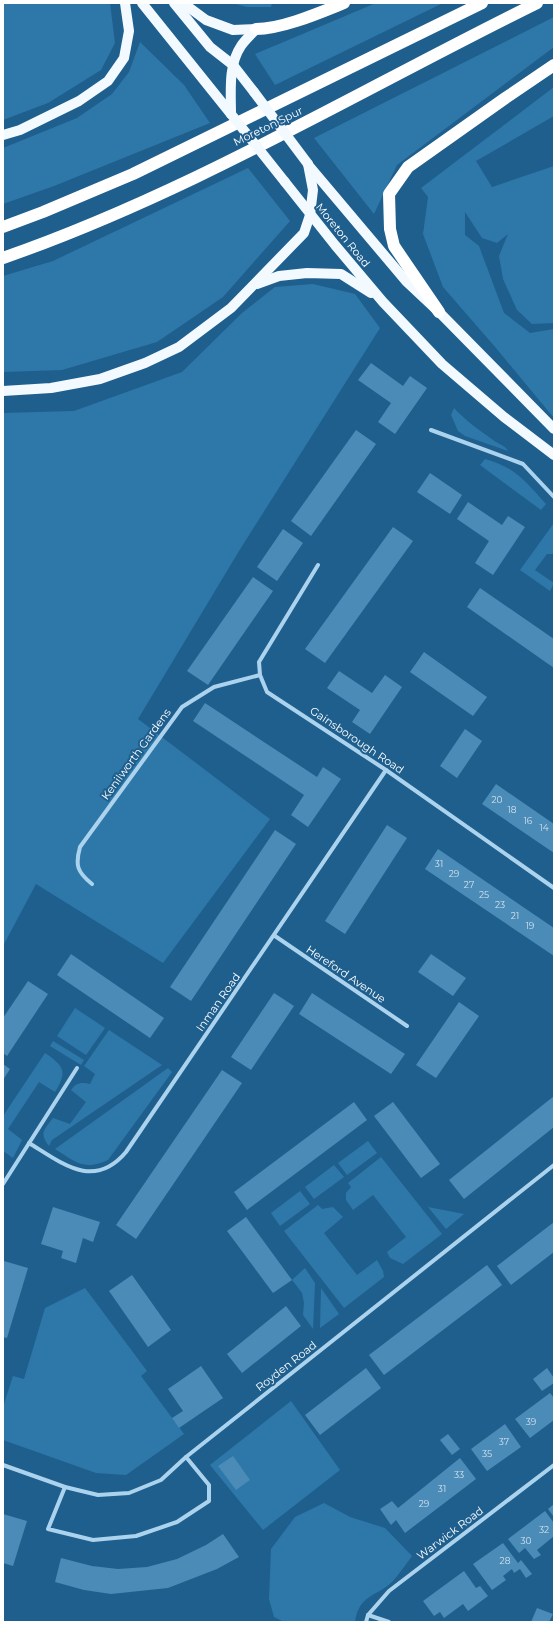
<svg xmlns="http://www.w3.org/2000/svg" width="557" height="1625" font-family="Montserrat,sans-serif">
	<rect width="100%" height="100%" fill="#1e5f8e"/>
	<g fill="#2e78a9">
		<polygon points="3,3 110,3 115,43 101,70 48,103 3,120"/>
		<polygon points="232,3 272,3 271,7 247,7"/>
		<polygon points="376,3 443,3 275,85 255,54"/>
		<polygon points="554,17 554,47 397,165 374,214 314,138"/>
		<polygon points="140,42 184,85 210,123 54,186 3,204 3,148 77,118 112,94 129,72"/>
		<polygon points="554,87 554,116 476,161 492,187 554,166 554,323 532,324 517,310 503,279 499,256 508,234 497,243 482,238 465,212 465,235 479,246 504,313 530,333 554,329 554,418 496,348 443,287 423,234 428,197 421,188"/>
		<polygon points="248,168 290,221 223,297 157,342 62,370 3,372 3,276 53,261"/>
		<polygon points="313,284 355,294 380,328 239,551 138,719 270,819 163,963 36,884 3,946 3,413 74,411 182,372 242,313 275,287"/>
		<path d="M454,408C466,421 479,430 493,440C498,444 505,445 508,451L465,436L458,431L451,415Z"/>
		<path d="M485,459C515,467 526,482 546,504L541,510L480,465Z"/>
		<polygon points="554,523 554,554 547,554 535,570 554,583 550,591 520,570"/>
		<polygon points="75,1008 105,1028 86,1055 57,1036"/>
		<path d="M109,1030L162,1065L52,1140L49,1146C39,1133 44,1130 53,1118L70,1124L86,1102L71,1090C76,1083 81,1082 90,1084L95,1074L84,1066Z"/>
		<polygon points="53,1041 84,1060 81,1065 50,1046"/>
		<path d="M45,1053C64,1066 68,1072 55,1092L39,1082L8,1129L22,1140L13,1158L3,1151V1116Z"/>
		<path d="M168,1068L172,1072L108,1160C83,1171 76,1162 55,1149Z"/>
		<polygon points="368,1141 377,1153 347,1175 338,1163"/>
		<polygon points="381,1157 442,1234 403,1264 390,1258 387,1252 406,1237 373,1195 353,1210 346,1200 346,1193 351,1187 348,1183"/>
		<polygon points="334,1165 344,1177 314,1199 305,1187"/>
		<polygon points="300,1191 310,1204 280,1226 271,1213"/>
		<polygon points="318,1205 322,1209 333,1207 343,1217 324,1233 357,1275 377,1260 383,1271 384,1277 344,1308 284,1231"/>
		<polygon points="428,1207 464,1214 446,1229"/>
		<polygon points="305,1268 315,1283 313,1329 303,1315 304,1303 302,1293 292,1280"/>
		<polygon points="85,1288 147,1371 141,1376 184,1434 126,1475 96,1473 3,1440 3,1407 13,1376 24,1379 45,1308"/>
		<polygon points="321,1288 339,1314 320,1328"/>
		<polygon points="291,1401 340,1470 263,1530 210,1465"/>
		<path d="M324,1503L350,1517L385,1528L412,1556C406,1564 400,1573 393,1581C377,1597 359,1594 355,1622H284L274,1617L269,1599L271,1549L295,1517Z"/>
	</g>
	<g fill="#4a8bb7">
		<polygon points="371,363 403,386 410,376 427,388 395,434 378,422 391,403 358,380"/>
		<polygon points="356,430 376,444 311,536 291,521"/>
		<polygon points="430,473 462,495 450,514 417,492"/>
		<polygon points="468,502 502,525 508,516 525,527 493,575 475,563 489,541 457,519"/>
		<polygon points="393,527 413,541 325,663 305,649"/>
		<polygon points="283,529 303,543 277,581 257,567"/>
		<polygon points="253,577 273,591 208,685 187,671"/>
		<polygon points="480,588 554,639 554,668 467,607"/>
		<polygon points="424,652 487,697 473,716 410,672"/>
		<polygon points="339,671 372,693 385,675 402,687 370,734 352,722 360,710 327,688"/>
		<polygon points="205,703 317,777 323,767 341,779 308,827 291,815 304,795 193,721"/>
		<polygon points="465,729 482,741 457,778 440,766"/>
		<polygon points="496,784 554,824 554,853 482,804"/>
		<polygon points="387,825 407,838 345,934 325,921"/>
		<polygon points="275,830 296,844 191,1001 170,987"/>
		<polygon points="438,849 554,928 554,956 425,869"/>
		<polygon points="71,954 164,1018 150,1038 57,975"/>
		<polygon points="431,954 466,978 453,996 418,972"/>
		<polygon points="28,981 48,994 7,1056 3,1053 3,1018"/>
		<polygon points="274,993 294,1006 251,1070 231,1057"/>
		<polygon points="312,993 405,1054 391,1074 299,1014"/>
		<polygon points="459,1002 479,1016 436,1078 416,1065"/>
		<polygon points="3,1064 10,1069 3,1080"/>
		<polygon points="222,1070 242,1083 136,1239 116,1225"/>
		<polygon points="554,1096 554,1127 464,1199 449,1180"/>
		<polygon points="354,1102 367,1120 247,1210 234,1192"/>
		<polygon points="393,1102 440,1164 421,1178 374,1116"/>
		<polygon points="53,1207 100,1222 93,1242 83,1238 76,1263 61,1258 63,1251 41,1244"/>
		<polygon points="246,1217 292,1280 273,1293 227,1231"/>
		<polygon points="554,1222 554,1252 511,1285 497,1266"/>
		<polygon points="4,1261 28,1268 7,1338 3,1337"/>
		<polygon points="487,1265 502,1285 384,1375 369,1355"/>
		<polygon points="132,1275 171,1330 148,1347 109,1291"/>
		<polygon points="286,1306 301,1326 242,1373 227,1354"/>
		<polygon points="201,1366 223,1398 179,1428 172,1418 183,1411 168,1389"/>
		<polygon points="366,1368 381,1388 320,1435 305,1415"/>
		<polygon points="547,1368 554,1378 554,1383 542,1391 533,1379"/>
		<polygon points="550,1393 554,1398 554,1420 530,1438 515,1419"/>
		<polygon points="505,1424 521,1447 487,1471 471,1449"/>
		<polygon points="448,1434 460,1449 452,1455 440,1440"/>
		<polygon points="233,1456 250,1480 236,1490 218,1466"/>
		<polygon points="460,1458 476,1479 405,1533 396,1520 391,1525 380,1509 392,1501 398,1508"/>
		<polygon points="554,1504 554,1517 548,1509"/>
		<polygon points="545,1511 554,1523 554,1536 537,1550 541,1555 534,1559 525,1548 519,1553 508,1539"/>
		<polygon points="3,1514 27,1521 13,1566 3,1563"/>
		<polygon points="223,1534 239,1557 217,1569 168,1588 111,1594 84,1590 55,1582 61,1558 92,1566 118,1569 147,1567 177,1559 206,1545"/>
		<polygon points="503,1543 518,1563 521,1560 532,1574 526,1578 520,1569 514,1573 512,1569 503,1576 506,1580 492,1590 473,1564"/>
		<polygon points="464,1571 476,1588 480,1586 488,1596 468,1611 463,1604 444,1618 440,1612 434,1616 423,1601"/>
		<polygon points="537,1608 553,1614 549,1622 531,1622"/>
	</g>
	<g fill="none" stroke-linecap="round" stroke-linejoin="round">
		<g stroke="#acd3ed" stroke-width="4">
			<polyline points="431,430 523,464 554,497"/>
			<polyline points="318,565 259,662 260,675 267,692 386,770 554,888"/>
			<path d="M92,884C77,872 75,865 80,847L182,707L214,687L260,675"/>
			<polyline points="275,936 407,1026"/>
			<path d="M29,1143C63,1164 94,1190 126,1152L386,770"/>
			<polyline points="3,1184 77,1068"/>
			<polyline points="3,1465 65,1487 98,1495 129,1493 161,1480 186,1457 554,1165"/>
			<polyline points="65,1487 48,1529 93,1540 136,1536 177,1522 209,1501 209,1485 186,1457"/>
			<polyline points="368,1615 389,1622"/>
			<polyline points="366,1622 368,1615 389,1591 554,1465"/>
		</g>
		<g stroke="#f2f9ff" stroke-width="10">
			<polyline points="142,3 231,114"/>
			<polyline points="174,3 210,47 233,65 254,92"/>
			<polyline points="183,3 206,20 233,30 256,29"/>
			<path d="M231,114C231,92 228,65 241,46C245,40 251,35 256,29"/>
			<polyline points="3,135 20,130 79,101 108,81 124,58 129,31 125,3"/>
			<polyline points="309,166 406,281 439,312 554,429"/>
			<polyline points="285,182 335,245 383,302 442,364 504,417 554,455"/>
			<polyline points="257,284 279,276 307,273 341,274 371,293"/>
			<polyline points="3,391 51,388 100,379 145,363 179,347 231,308 304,233 310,215 313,190 308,164"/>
		</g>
		<g stroke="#fff" stroke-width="12">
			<path d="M256,29C282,29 319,13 344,3"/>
			<polyline points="3,227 43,212 133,174 482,3"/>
			<path d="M3,258C190,193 360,90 537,3"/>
			<polyline points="439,312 394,246 390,229 389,194 408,167 504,99 554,65"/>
		</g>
		<g stroke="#f2f9ff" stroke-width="10">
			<polyline points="254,92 308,164"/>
			<polyline points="231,114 285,182"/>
		</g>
	</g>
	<g text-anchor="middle" stroke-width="4" stroke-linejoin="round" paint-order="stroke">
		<g font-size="9" fill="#d2e2ed">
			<text x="497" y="803">20</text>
			<text x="512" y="813">18</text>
			<text x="528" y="824">16</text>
			<text x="544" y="831">14</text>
			<text x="439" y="867">31</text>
			<text x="454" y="877">29</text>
			<text x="469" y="888">27</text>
			<text x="484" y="898">25</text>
			<text x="500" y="908">23</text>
			<text x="515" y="919">21</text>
			<text x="530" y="929">19</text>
			<text x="531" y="1425">39</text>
			<text x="504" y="1445">37</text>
			<text x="487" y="1457">35</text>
			<text x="459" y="1478">33</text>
			<text x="442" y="1492">31</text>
			<text x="424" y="1507">29</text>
			<text x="544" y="1533">32</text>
			<text x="526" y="1544">30</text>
			<text x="505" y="1564">28</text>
		</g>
		<g font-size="11" fill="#fff" stroke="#1e5f8e">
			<text transform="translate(268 126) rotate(-26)" y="4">Moreton Spur</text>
			<text transform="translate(343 235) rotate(51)" y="4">Moreton Road</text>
			<text transform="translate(357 740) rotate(34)" y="4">Gainsborough Road</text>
			<text transform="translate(136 754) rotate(-54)" y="4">Kenilworth Gardens</text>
			<text transform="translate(346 974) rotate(34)" y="4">Hereford Avenue</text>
			<text transform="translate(218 1002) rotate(-55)" y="4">Inman Road</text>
			<text transform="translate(286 1366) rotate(-38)" y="4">Royden Road</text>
			<text transform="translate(450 1533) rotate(-37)" y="4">Warwick Road</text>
		</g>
	</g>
	<rect width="557" height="1625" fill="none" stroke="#ffffff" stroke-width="8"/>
</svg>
